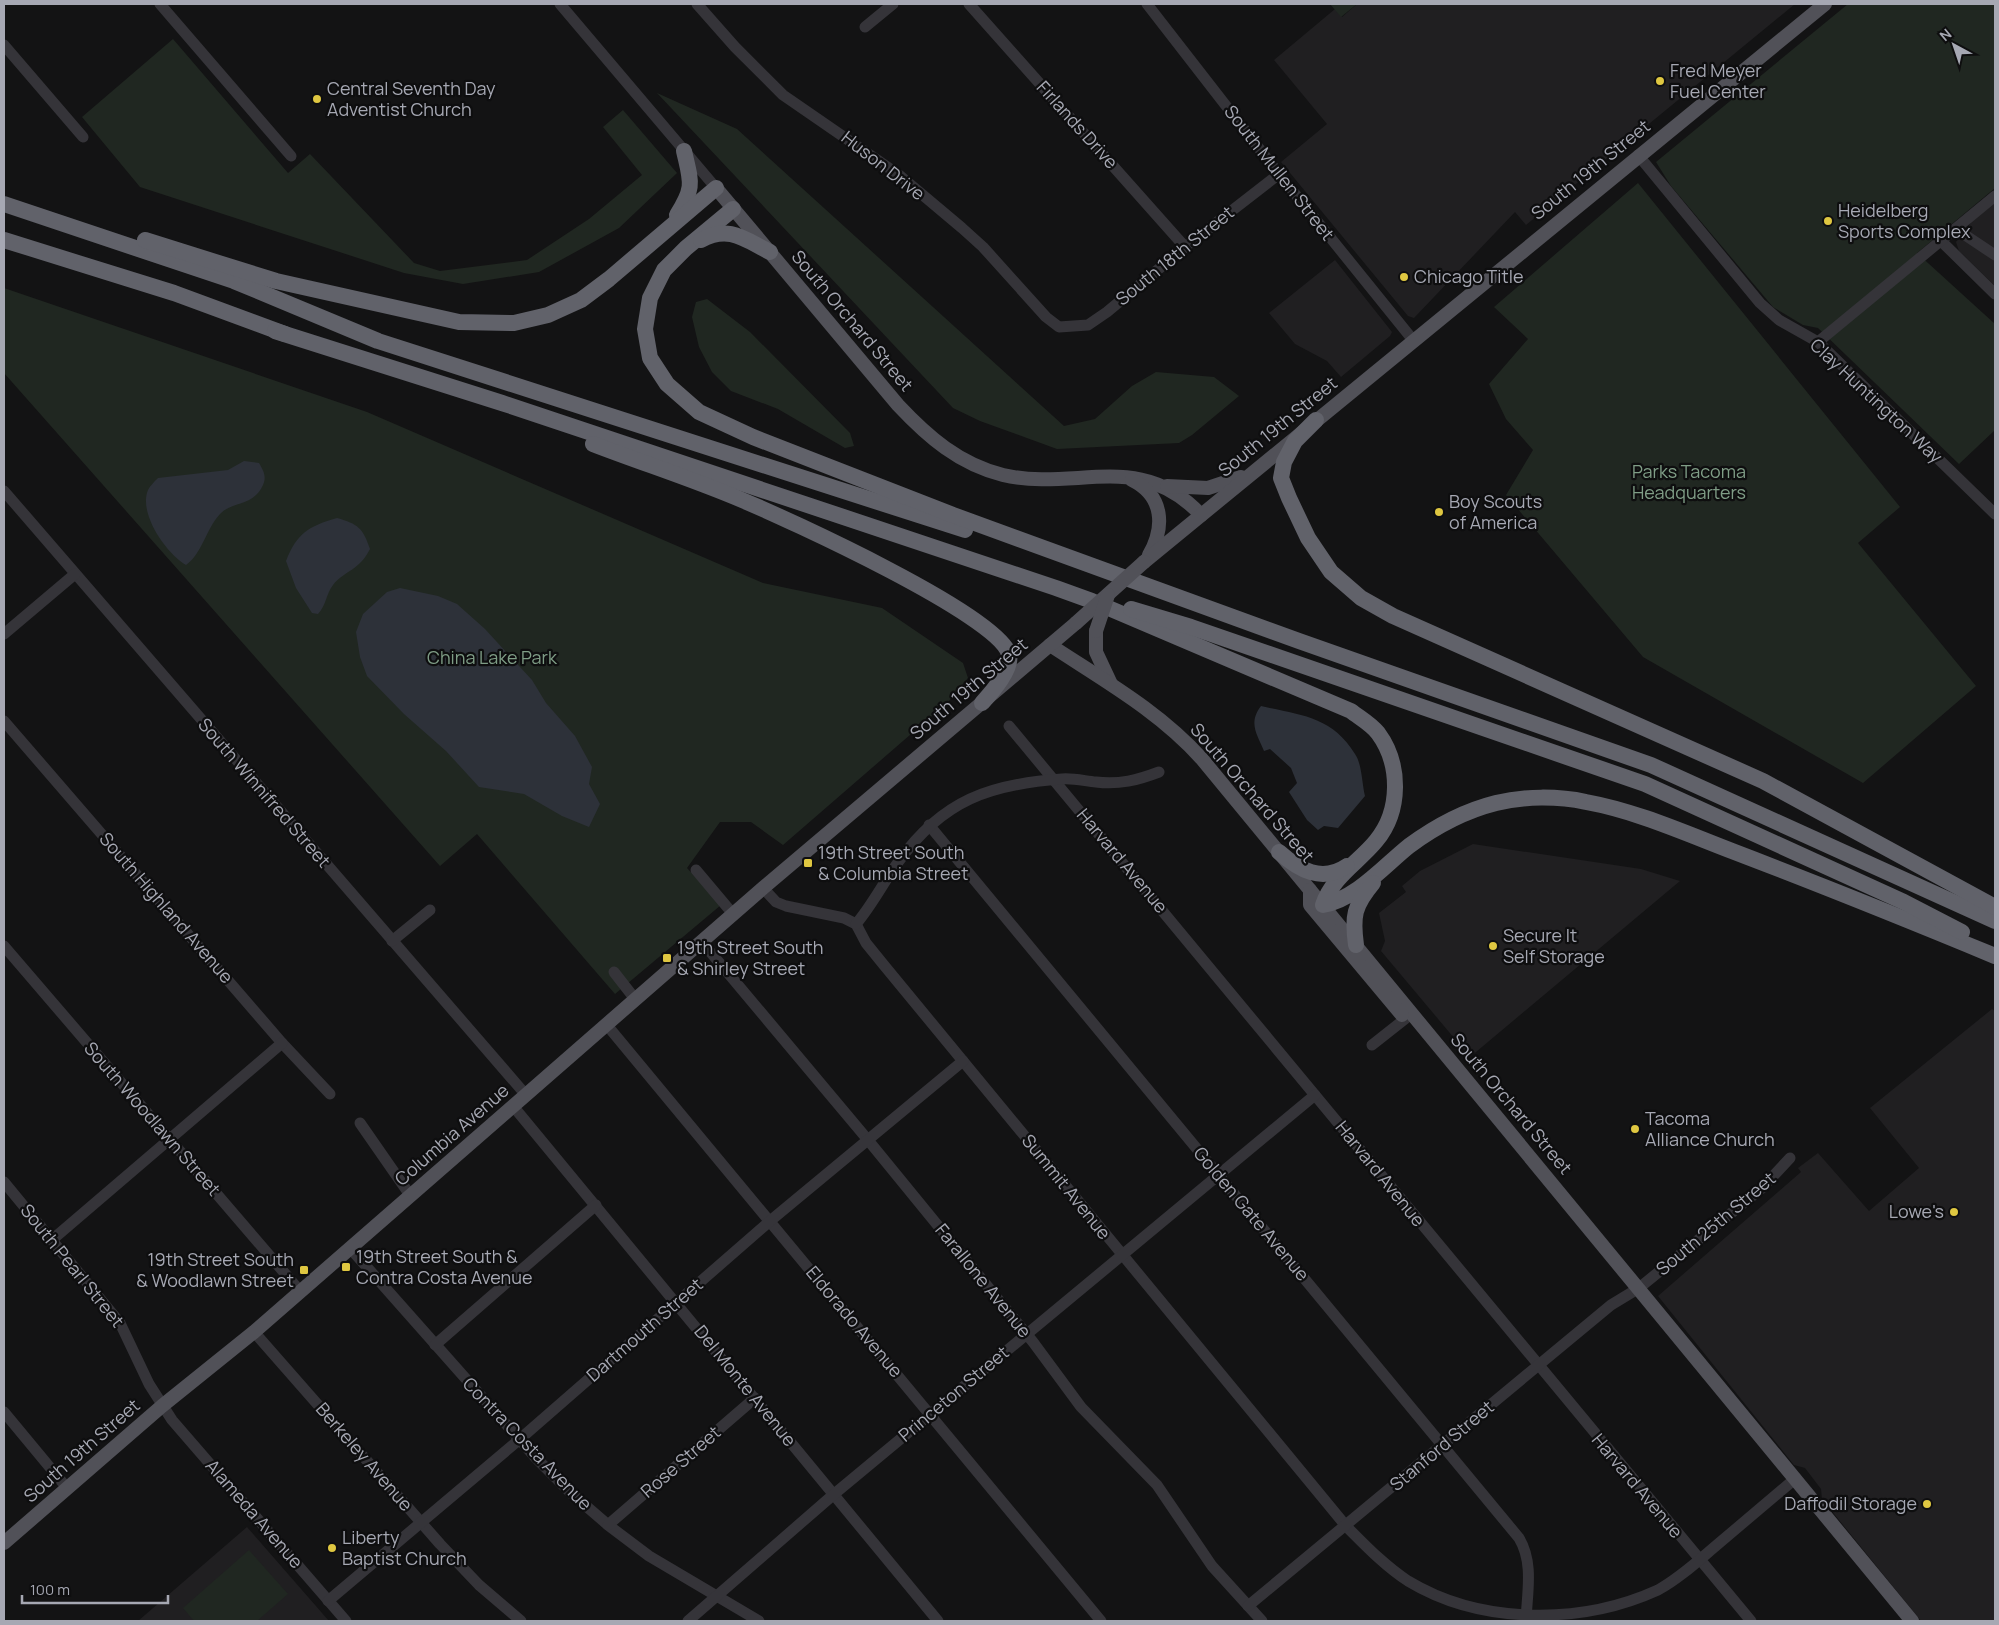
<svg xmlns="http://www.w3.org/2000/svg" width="1999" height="1625" font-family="Manrope,sans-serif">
	<rect width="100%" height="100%" fill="#131314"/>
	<g fill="#201f21">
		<polygon points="1357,4 1795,4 1526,225 1515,212 1414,318 1408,316 1281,162 1327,124 1274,60 1335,9 1342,17"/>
		<polygon points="1995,200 1995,286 1959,251 1956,242 1976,216"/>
		<polygon points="1335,260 1392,332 1390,336 1341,377 1327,361 1295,344 1269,313"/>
		<polygon points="1473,844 1641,869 1680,881 1470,1057 1381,951 1385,941 1379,913 1406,892 1402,886 1420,871"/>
		<polygon points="1992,1009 1995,1011 1995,1621 1921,1621 1822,1499 1821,1489 1805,1468 1794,1465 1658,1296 1801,1172 1798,1168 1818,1153 1869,1211 1919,1168 1870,1108"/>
		<polygon points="247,1527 329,1621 138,1621"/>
	</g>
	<g fill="#202721">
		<polygon points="1330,4 1357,4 1341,17"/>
		<polygon points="1848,4 1995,4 1995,188 1917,253 1995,324 1995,430 1959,464 1818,328 1803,325 1773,307 1671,186 1656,162"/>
		<polygon points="173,39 288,173 310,154 414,263 440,271 527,260 589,219 642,175 603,127 623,110 677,173 619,228 539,272 463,284 404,273 140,187 82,117"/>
		<polygon points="657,93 737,129 1064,426 1095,419 1132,386 1156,372 1214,377 1239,396 1192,435 1179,443 1057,449 980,421 953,408"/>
		<polygon points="1638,183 1900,507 1858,543 1976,686 1863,783 1643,657 1506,495 1533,450 1506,419 1489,384 1528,339 1494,307"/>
		<polygon points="4,288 367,412 763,583 882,608 963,663 968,678 948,702 783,845 751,822 720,822 687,868 721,905 615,994 477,834 440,866 4,373"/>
		<polygon points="707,299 750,332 850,433 854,446 845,448 778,409 731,391 712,372 699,347 692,317 696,302"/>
		<polygon points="249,1550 288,1594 257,1621 194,1621 183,1608"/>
	</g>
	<g fill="#2d3139">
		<path d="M244,461L259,463C263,470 267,476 263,485C253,507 232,501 220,514C206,529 202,554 186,565C167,554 138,514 148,490C150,486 155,481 158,478L228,470Z"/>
		<path d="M337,518C358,524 363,528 370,549C359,571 345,570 333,585C326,594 326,606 318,614L312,613L296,588L286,561C297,533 309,526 337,518Z"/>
		<polygon points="400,588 438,596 457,604 485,629 532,680 546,703 575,736 592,767 589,784 600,804 589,827 562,816 524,794 479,787 446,751 404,714 367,676 360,657 356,632 363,614 387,592"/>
		<path d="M1261,706C1300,715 1332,716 1355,754C1362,764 1362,784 1365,796L1338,828L1324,826L1318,830L1307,820L1289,792L1297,783L1291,768L1270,749L1264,751C1257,734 1248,723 1261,706Z"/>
	</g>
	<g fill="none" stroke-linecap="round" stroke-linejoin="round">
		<g stroke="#353439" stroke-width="11">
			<polyline points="160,4 291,156"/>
			<polyline points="560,4 716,188"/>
			<polyline points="697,4 735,47 783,95 899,175 962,228 983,247 1046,317 1059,327 1088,325 1107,312 1185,247 1279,174"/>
			<polyline points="969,4 1185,247"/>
			<polyline points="1147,4 1279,174 1413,340"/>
			<polyline points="865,27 893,4"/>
			<polyline points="4,45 83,137"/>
			<polyline points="1638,155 1760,303 1779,320 1818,342 1995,514"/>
			<polyline points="1956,229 1995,255"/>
			<polyline points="1941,241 1995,294"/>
			<polyline points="1818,342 1995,196"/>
			<polyline points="4,491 526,1095"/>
			<polyline points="4,634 75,574"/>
			<polyline points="4,721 282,1043 330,1094"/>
			<polyline points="1009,726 1751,1621"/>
			<path d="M929,825L1519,1538C1534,1563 1527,1593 1526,1621"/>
			<polyline points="696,870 733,914"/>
			<path d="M763,888L776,902L786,906L844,918L856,924L866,943L883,964L1346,1526C1366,1546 1385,1566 1408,1581C1481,1625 1581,1625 1658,1590C1680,1578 1699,1560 1718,1544C1744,1522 1770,1500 1796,1478"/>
			<path d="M856,924C873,904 884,881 899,861C943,800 990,784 1062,779C1073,778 1085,781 1096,782C1119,785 1138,780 1159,772"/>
			<polyline points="392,941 430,910"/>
			<polyline points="702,942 868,1140 1033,1342 1081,1407 1157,1485 1212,1566 1262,1621"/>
			<polyline points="4,946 300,1291"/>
			<polyline points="614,972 635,999"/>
			<polyline points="606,1024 1101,1621"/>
			<polyline points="1372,1045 1405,1019"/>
			<polyline points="513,1106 938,1621"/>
			<polyline points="360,1123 410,1195"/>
			<polyline points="4,1182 120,1323 149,1384 172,1420 346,1621"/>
			<polyline points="53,1239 282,1043"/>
			<polyline points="350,1248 536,1458 571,1493 608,1525 649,1556 759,1621"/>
			<polyline points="254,1332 440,1544 479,1585 521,1621"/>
			<polyline points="435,1345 596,1205"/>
			<polyline points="4,1412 67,1488"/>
			<polyline points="608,1525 755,1398"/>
			<polyline points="328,1601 520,1439 770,1221 963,1061"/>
			<polyline points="1248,1606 1611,1305 1639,1288 1762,1188 1790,1158"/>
			<polyline points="688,1621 833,1495 1315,1095"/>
		</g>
		<g stroke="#515158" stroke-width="14">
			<path d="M716,188L898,405C928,437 959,464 1003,475C1076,492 1140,449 1201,515"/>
			<path d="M1132,480C1164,496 1165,527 1149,555"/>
			<polyline points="1167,486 1208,488 1241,477"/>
			<polyline points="1144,562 1825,4"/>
			<polyline points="1096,631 1096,652 1111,684"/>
			<path d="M1050,645C1103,680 1159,711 1202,759L1912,1621"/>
			<polyline points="1310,890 1310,905 1402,1015"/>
			<polyline points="4,1543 162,1406 254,1332 763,888 1076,623"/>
		</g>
		<g stroke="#61626a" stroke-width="16">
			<polyline points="4,204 234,281 378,341 965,530"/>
			<polyline points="733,209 686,248 664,270 650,298 645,329 650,358 667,384 699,412 753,437 953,515 1299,641 1651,765 1995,921"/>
			<path d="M677,215C695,187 691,182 684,151"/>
			<polyline points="4,240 174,293 285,334"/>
			<polyline points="145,240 276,281 459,322 514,323 548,315 581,300 609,279 716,188"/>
			<path d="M701,240C729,225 744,239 770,252"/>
			<path d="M275,331L502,403L1056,588L1092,601L1351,711C1360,718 1371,724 1378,733C1401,764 1401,811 1376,841C1359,862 1332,877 1323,905C1356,899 1384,866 1409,846C1436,826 1464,811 1496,803C1524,796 1558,796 1586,802C1636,811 1685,833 1732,851C1821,885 1908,920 1995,956"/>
			<polyline points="1316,420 1295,441 1284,462 1281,478 1289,498 1308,538 1331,572 1361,598 1393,616 1763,781 1995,907"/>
			<path d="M593,444C642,463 693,479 742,500C787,519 998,615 1009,654C1013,669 991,693 982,703"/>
			<polyline points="1131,609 1191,627 1645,784 1904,902 1962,932"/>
			<path d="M1279,852C1299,870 1322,883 1347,866"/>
			<path d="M1356,945C1352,916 1354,906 1373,883"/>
		</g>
		<g stroke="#515158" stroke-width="14">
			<polyline points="1076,623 1144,562"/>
			<polyline points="1096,631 1108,595"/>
		</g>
	</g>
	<g fill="#dfc741" stroke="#0e0e0f" stroke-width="2">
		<circle cx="1660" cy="81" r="5"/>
		<circle cx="317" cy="99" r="5"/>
		<circle cx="1828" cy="221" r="5"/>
		<circle cx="1404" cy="277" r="5"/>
		<circle cx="1439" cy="512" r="5"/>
		<rect x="803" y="858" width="10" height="10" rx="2.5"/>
		<circle cx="1493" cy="946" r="5"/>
		<rect x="662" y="953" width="10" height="10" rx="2.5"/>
		<circle cx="1635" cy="1129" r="5"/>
		<circle cx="1954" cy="1212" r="5"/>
		<rect x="341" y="1262" width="10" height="10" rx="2.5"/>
		<rect x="299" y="1265" width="10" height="10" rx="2.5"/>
		<circle cx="1927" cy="1504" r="5"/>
		<circle cx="332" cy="1548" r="5"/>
	</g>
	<g text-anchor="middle" stroke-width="4.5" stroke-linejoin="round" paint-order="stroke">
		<g font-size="18" fill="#a6a8b3" stroke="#0e0e0f" text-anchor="start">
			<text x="1670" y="77">Fred Meyer<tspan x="1670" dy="21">Fuel Center</tspan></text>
			<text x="327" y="95">Central Seventh Day<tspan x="327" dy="21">Adventist Church</tspan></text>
			<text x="1838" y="217">Heidelberg<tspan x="1838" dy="21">Sports Complex</tspan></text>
			<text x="1414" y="283">Chicago Title</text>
			<text x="1449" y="508">Boy Scouts<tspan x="1449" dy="21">of America</tspan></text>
			<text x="818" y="859">19th Street South<tspan x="818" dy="21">&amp; Columbia Street</tspan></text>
			<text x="1503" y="942">Secure It<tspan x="1503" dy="21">Self Storage</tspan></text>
			<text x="677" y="954">19th Street South<tspan x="677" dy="21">&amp; Shirley Street</tspan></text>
			<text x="1645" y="1125">Tacoma<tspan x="1645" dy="21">Alliance Church</tspan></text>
			<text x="1944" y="1218" text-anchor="end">Lowe's</text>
			<text x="356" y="1263">19th Street South &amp;<tspan x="356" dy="21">Contra Costa Avenue</tspan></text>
			<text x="294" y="1266" text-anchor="end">19th Street South<tspan x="294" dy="21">&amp; Woodlawn Street</tspan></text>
			<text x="1917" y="1510" text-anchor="end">Daffodil Storage</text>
			<text x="342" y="1544">Liberty<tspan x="342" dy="21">Baptist Church</tspan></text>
		</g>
		<g font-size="18" fill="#a6a8b3" stroke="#0e0e0f">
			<text transform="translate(1077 125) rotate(48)" y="6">Firlands Drive</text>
			<text transform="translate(883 166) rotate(38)" y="6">Huson Drive</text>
			<text transform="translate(1591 170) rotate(-39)" y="6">South 19th Street</text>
			<text transform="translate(1279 173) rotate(52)" y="6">South Mullen Street</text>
			<text transform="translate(1175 256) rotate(-39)" y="6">South 18th Street</text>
			<text transform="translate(852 321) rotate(50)" y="6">South Orchard Street</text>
			<text transform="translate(1876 401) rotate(43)" y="6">Clay Huntington Way</text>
			<text transform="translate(1278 427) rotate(-39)" y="6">South 19th Street</text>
			<text transform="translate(969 689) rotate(-40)" y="6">South 19th Street</text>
			<text transform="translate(264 793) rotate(49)" y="6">South Winnifred Street</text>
			<text transform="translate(1252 793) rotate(49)" y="6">South Orchard Street</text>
			<text transform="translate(1122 861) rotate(50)" y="6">Harvard Avenue</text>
			<text transform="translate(166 908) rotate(49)" y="6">South Highland Avenue</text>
			<text transform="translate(1511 1104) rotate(50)" y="6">South Orchard Street</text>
			<text transform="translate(152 1119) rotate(49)" y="6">South Woodlawn Street</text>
			<text transform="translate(452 1135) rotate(-41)" y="6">Columbia Avenue</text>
			<text transform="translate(1380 1174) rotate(51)" y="6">Harvard Avenue</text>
			<text transform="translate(1066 1187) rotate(51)" y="6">Summit Avenue</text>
			<text transform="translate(1251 1214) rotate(50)" y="6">Golden Gate Avenue</text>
			<text transform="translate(1716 1224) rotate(-40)" y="6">South 25th Street</text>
			<text transform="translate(72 1266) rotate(51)" y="6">South Pearl Street</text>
			<text transform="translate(983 1281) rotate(51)" y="6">Farallone Avenue</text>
			<text transform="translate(854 1322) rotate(50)" y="6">Eldorado Avenue</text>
			<text transform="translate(645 1330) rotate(-41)" y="6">Dartmouth Street</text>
			<text transform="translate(745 1386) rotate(51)" y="6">Del Monte Avenue</text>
			<text transform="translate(954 1394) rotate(-40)" y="6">Princeton Street</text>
			<text transform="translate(527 1444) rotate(46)" y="6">Contra Costa Avenue</text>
			<text transform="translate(1442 1446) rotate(-40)" y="6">Stanford Street</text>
			<text transform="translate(82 1451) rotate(-41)" y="6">South 19th Street</text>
			<text transform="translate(364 1457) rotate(49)" y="6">Berkeley Avenue</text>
			<text transform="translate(681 1462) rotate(-41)" y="6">Rose Street</text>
			<text transform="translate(1637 1486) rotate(50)" y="6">Harvard Avenue</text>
			<text transform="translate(254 1514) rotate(49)" y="6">Alameda Avenue</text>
		</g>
		<g font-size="18" fill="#7f9d86" stroke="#0e0e0f">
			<text x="1689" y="478">Parks Tacoma<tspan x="1689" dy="21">Headquarters</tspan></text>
			<text x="492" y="664">China Lake Park</text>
		</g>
	</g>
	<rect width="1999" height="1625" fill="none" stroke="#a6a8b3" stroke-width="10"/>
	<g transform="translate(1954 45) rotate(320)" stroke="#0e0e0f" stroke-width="4" paint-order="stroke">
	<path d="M0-4L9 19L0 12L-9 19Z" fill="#a6a8b3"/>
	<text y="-8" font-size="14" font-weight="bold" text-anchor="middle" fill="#a6a8b3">N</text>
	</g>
	<path d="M22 1595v8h146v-8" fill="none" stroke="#a6a8b3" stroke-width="2.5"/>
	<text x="30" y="1595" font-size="15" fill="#a6a8b3" stroke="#0e0e0f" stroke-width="4" paint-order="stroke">100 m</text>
</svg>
